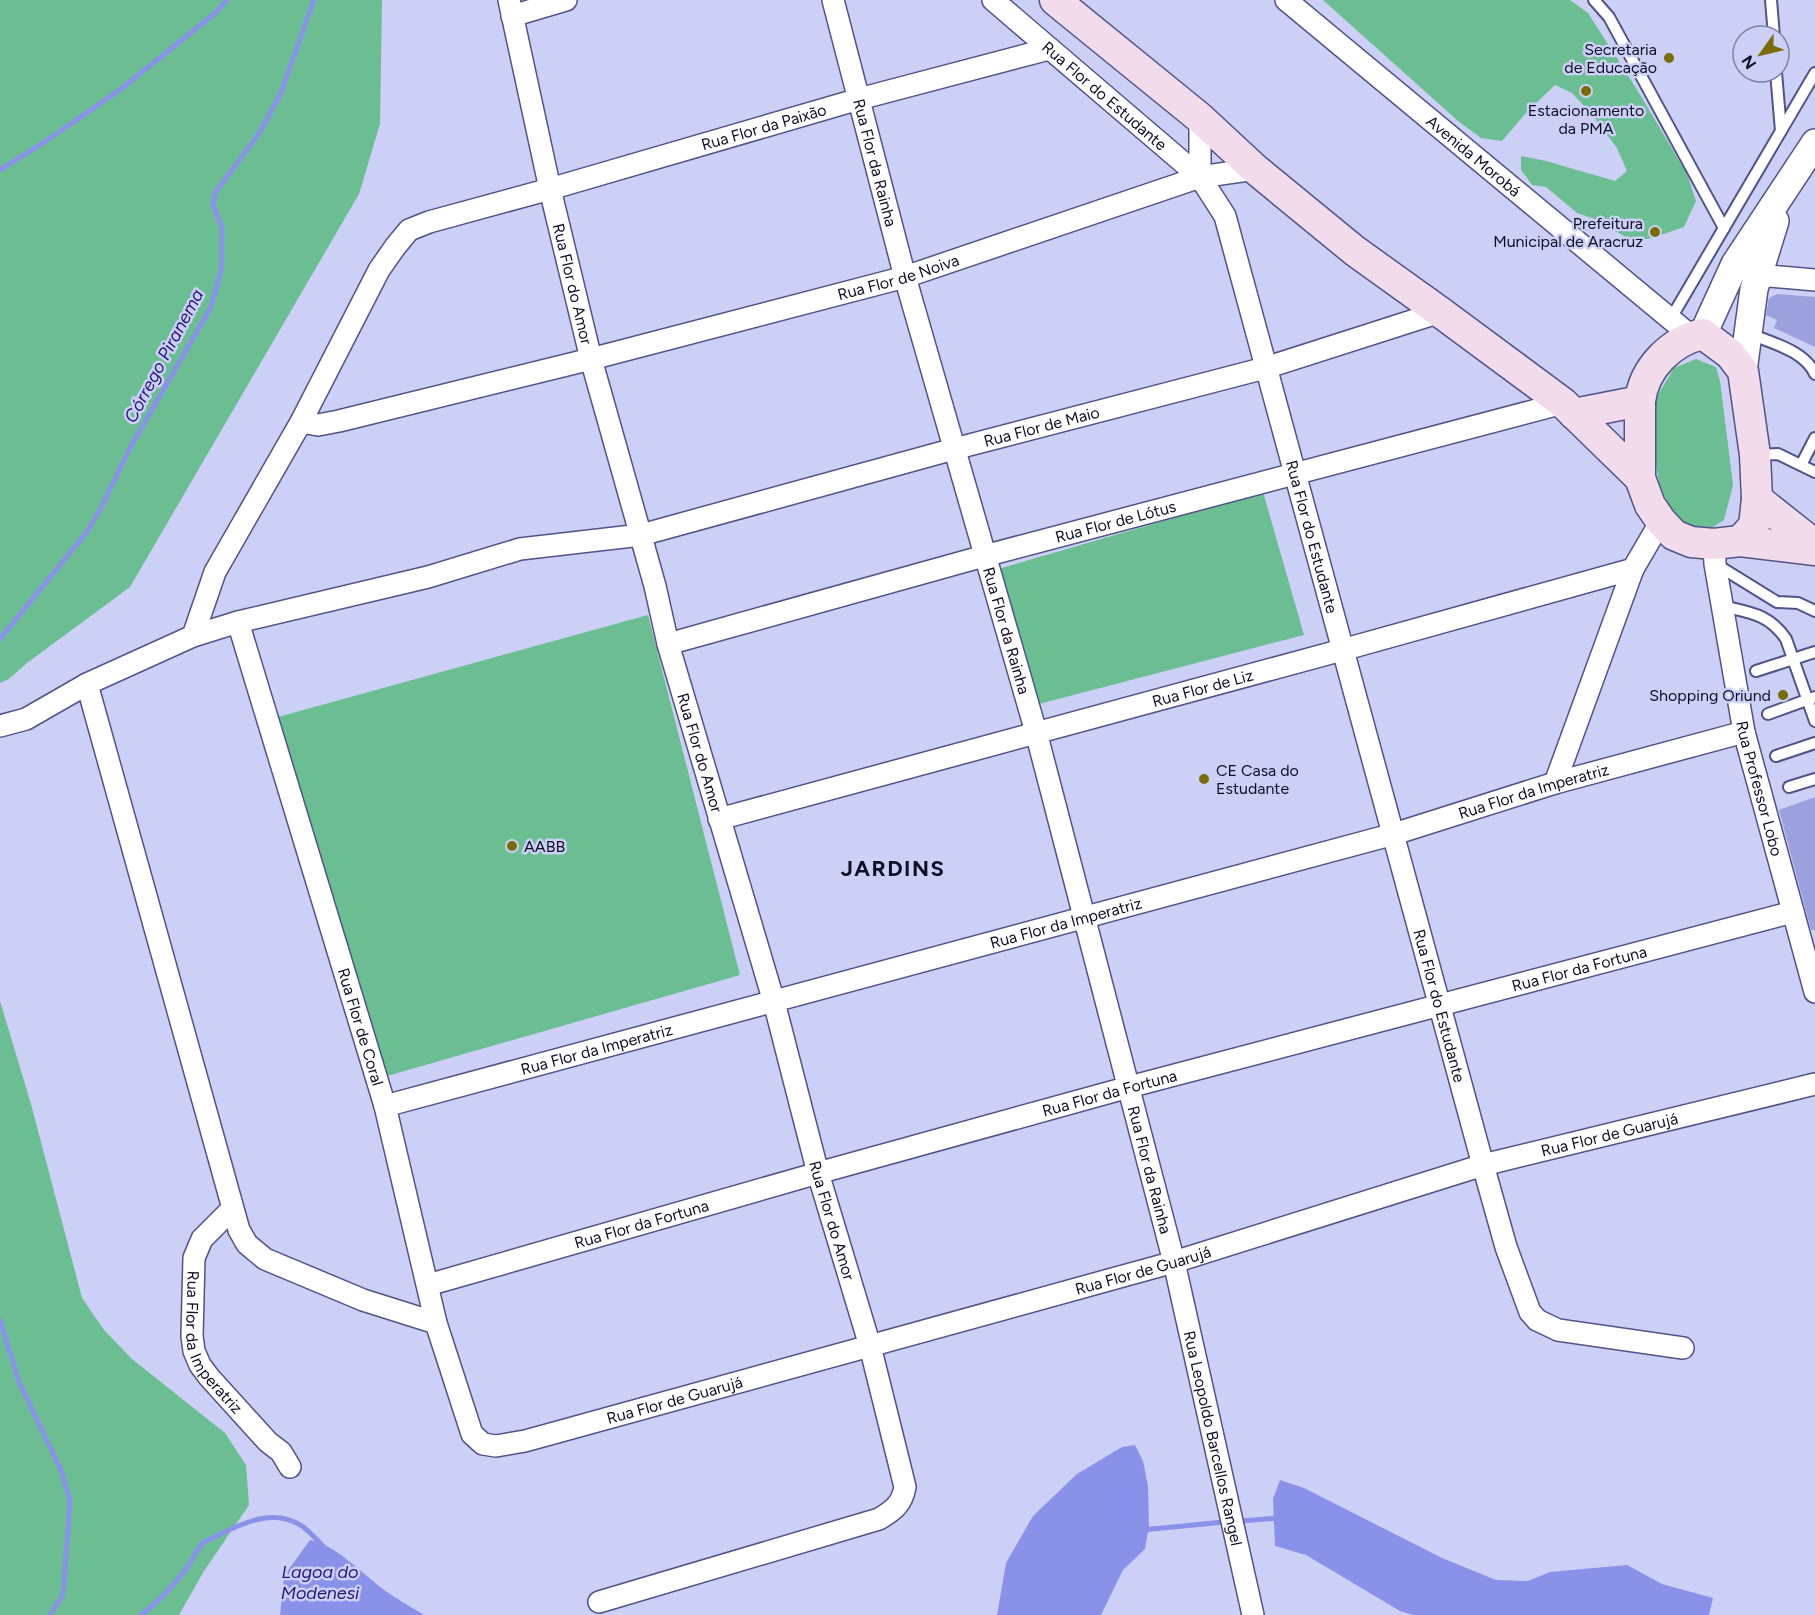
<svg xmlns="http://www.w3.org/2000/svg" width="1815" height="1615" font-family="Figtree,sans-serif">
	<rect width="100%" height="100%" fill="#ccd0f6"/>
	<g fill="#6bbd92">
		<polygon points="0,0 382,0 380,124 359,194 130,587 27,663 9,679 0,683"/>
		<polygon points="1323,0 1570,0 1588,13 1636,88 1687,174 1696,201 1684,227 1652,238 1633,241 1592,218 1577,213 1546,187 1532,185 1521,170 1521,156 1546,161 1615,181 1627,171 1617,148 1592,115 1572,93 1555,85 1526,113 1502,141 1481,138 1458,121"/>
		<polygon points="1696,359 1716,367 1720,381 1733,485 1724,520 1705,532 1680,523 1671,510 1659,484 1651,431 1656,398 1674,368"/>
		<polygon points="1263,492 1304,635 1039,704 998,569"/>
		<polygon points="648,615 740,975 387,1076 278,717"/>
		<polygon points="0,1001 31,1104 82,1298 104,1330 132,1359 225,1433 246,1465 249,1505 204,1571 179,1615 0,1615"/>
	</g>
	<g fill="#8a91e8">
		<polygon points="1135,1445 1143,1461 1148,1486 1149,1526 1145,1549 1123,1570 1101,1615 997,1615 1006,1563 1033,1516 1077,1474 1122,1447"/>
		<polygon points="1280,1480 1304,1488 1442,1558 1496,1580 1528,1581 1550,1572 1627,1565 1662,1584 1713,1598 1709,1615 1413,1615 1400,1611 1306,1555 1275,1546 1273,1499"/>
		<path d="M310,1540C336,1545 363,1574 384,1590C397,1599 411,1607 424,1615H280L284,1576Z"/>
	</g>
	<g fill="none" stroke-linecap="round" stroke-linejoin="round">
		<g stroke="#8a91e8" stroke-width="5">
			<polyline points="0,170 46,141 121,89 214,14 227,0"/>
			<polyline points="0,639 86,533 100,510 130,448 211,307 221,270 222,228 213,205 215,193 260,132 280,95 314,0"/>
			<polyline points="0,1320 19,1382 61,1470 70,1500 64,1585 62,1596 50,1615"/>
			<polyline points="1241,1521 1278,1518"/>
			<polyline points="1142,1530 1224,1522"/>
			<path d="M141,1615C159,1601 175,1585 188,1566C194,1558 196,1549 204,1542C234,1528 269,1505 302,1526C309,1531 316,1539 322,1545"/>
		</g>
	</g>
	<g fill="#9ba1dc">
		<polygon points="1777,294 1815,297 1815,347 1774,328 1777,320 1766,315 1769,298"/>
		<polygon points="1815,797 1815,930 1811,930 1779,810"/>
	</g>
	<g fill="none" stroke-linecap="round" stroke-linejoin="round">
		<defs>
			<g id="service">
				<polyline points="1594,0 1609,17 1724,228"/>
				<polyline points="1771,0 1774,36"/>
				<polyline points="1776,72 1781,131"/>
				<polyline points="1670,320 1815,73"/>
				<path d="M1748,333C1771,343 1804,350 1815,374"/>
				<polyline points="1758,455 1778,454 1815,472"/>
				<polyline points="1801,465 1815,438"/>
				<polyline points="1717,565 1777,602 1798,603 1815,611"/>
				<path d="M1722,606C1751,613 1769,614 1786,639L1815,721"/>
				<polyline points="1756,671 1815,652"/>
				<polyline points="1768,714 1815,697"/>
				<polyline points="1776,756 1815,743"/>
				<polyline points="1789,787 1815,779"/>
			</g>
			<g id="minor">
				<path id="s1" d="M509,0L550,189L591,359L655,586L668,644L774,1002L818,1173L870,1346L905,1487C902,1504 894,1510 879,1519L599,1602"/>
				<path id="s2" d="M833,0L905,277L1036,732L1174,1262L1253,1615"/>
				<path id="s3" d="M993,0L1200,177L1225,216L1483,1165L1506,1247L1530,1312L1537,1320L1558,1330L1683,1348"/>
				<path id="s4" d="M1286,0L1691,336"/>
				<polyline points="512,16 566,0"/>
				<polyline points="1200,177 1200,118"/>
				<polyline points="1745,269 1757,275 1815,280"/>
				<path id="s5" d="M301,422L318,425L339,421L591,359L905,277L1200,177L1255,169"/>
				<path id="s6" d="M1714,544L1715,564L1744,732L1815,992"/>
				<path id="s7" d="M238,622L385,1106L436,1323L472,1434L483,1444L496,1446L525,1441L1174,1262L1483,1165L1815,1084"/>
				<path id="s8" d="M193,636L215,572L301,422L379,270L395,247L409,230L429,222L550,189L859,99L1049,49"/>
				<path id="s9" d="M668,644L984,556L1563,403"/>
				<polyline points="87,684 239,1230 247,1244 265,1259 363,1300 436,1323"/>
				<path id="s10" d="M0,726L26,719L87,684L193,636L238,622L428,577L520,549L641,535L954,449L1265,368L1440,312"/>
				<polyline points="1555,783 1633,569"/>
				<path id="s11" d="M719,819L1342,650L1633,569L1661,521"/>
				<path id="s12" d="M385,1106L1394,834L1555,783L1744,732"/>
				<path id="s13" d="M232,1209L202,1239L194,1258L192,1336L194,1351L200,1365L209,1377L268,1442L281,1452L290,1467"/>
				<path id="s14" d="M428,1285L818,1173L1129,1087L1793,912"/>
			</g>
			<g id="tertiary">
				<polyline points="1703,334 1735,264 1815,143"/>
				<polyline points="1743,371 1754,289 1775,221"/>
			</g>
			<g id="secondary">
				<polyline points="1055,0 1200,118 1255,169 1355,251 1440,312 1563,403 1640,478"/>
				<path d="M1703,334L1730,354L1743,371L1755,455L1757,499L1754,526L1740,541L1714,544L1691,542L1674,535L1661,521L1650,505L1640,478V401C1644,368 1671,341 1703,334Z"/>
				<polyline points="1574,414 1640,401"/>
				<polyline points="1757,499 1815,545"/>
				<polyline points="1740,541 1815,550"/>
			</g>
		</defs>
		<use href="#service" stroke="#4f5388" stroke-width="14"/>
		<use href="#minor" stroke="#4f5388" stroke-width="24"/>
		<use href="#tertiary" stroke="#4f5388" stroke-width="30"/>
		<use href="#secondary" stroke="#4f5388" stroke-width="33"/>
		<use href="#service" stroke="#fff" stroke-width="10"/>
		<use href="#minor" stroke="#fff" stroke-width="21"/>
		<use href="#tertiary" stroke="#fff" stroke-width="27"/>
		<use href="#secondary" stroke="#f2dceb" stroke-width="30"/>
	</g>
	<g fill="#7b6b05" stroke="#ccd0f6" stroke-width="2">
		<circle cx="1669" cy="58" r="6"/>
		<circle cx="1586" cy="91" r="6"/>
		<circle cx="1655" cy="232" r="6"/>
		<circle cx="1783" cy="695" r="6"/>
		<circle cx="1204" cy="779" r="6"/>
		<circle cx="512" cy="846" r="6"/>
	</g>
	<g text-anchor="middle" stroke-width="5" stroke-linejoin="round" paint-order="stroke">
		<g font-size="16" fill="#0e0e24" stroke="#ccd0f6" text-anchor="end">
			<text x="1657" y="55">Secretaria<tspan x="1657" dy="18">de Educação</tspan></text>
			<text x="1586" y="116" text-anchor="middle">Estacionamento<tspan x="1586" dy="18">da PMA</tspan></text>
			<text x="1643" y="229">Prefeitura<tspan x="1643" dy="18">Municipal de Aracruz</tspan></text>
			<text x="1771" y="701">Shopping Oriund</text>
			<text x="1216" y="776" text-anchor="start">CE Casa do<tspan x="1216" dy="18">Estudante</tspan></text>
			<text x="524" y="852" text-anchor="start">AABB</text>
		</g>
		<g font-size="16" fill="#0e0e24" stroke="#ccd0f6">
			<text dy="6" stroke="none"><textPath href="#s3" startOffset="147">Rua Flor do Estudante</textPath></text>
			<text dy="6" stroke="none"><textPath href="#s8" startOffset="831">Rua Flor da Paixão</textPath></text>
			<text dy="6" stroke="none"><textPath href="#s4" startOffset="244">Avenida Morobá</textPath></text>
			<text dy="6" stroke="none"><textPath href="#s2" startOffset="168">Rua Flor da Rainha</textPath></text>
			<text dy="6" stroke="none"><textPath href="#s5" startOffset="616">Rua Flor de Noiva</textPath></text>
			<text dy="6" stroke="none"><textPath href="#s1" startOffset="291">Rua Flor do Amor</textPath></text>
			<text dy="6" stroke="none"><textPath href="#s10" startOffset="1089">Rua Flor de Maio</textPath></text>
			<text dy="6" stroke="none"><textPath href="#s9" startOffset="464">Rua Flor de Lótus</textPath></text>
			<text dy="6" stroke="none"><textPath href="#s3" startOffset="651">Rua Flor do Estudante</textPath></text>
			<text dy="6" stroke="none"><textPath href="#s2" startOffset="654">Rua Flor da Rainha</textPath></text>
			<text dy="6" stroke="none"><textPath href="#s11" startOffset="501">Rua Flor de Liz</textPath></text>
			<text dy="6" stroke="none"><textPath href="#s1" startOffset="777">Rua Flor do Amor</textPath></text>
			<text dy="6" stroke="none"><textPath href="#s6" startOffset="249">Rua Professor Lobo</textPath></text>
			<text dy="6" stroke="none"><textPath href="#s12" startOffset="1191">Rua Flor da Imperatriz</textPath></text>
			<text dy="6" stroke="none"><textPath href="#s12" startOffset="705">Rua Flor da Imperatriz</textPath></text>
			<text dy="6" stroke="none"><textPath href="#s14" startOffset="1194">Rua Flor da Fortuna</textPath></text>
			<text dy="6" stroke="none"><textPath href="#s3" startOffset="1137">Rua Flor do Estudante</textPath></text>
			<text dy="6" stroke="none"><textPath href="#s7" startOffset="423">Rua Flor de Coral</textPath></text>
			<text dy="6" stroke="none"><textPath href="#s12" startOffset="219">Rua Flor da Imperatriz</textPath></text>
			<text dy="6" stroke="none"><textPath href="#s14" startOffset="708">Rua Flor da Fortuna</textPath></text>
			<text dy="6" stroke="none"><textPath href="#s7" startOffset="2030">Rua Flor de Guarujá</textPath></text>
			<text dy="6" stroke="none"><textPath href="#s2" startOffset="1212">Rua Flor da Rainha</textPath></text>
			<text dy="6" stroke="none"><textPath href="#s1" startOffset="1263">Rua Flor do Amor</textPath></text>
			<text dy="6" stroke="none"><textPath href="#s14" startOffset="222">Rua Flor da Fortuna</textPath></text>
			<text dy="6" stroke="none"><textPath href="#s7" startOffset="1544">Rua Flor de Guarujá</textPath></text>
			<text dy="6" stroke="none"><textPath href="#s13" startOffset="154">Rua Flor da Imperatriz</textPath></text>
			<text dy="6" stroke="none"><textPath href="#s7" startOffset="1058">Rua Flor de Guarujá</textPath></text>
			<text dy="6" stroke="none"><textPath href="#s2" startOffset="1488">Rua Leopoldo Barcellos Rangel</textPath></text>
		</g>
		<g font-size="18" font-style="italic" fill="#26147a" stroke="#ccd0f6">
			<text transform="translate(164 356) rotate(-62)" y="6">Córrego Piranema</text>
			<text x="320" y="1578">Lagoa do<tspan x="320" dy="21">Modenesi</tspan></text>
		</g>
		<g font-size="22" font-weight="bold" letter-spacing="1.5" fill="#0e0e24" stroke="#ccd0f6">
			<text x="893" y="876">JARDINS</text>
		</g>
	</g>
	<g transform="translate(1761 54) rotate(236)"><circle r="28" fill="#ccd0f6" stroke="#8082a2" stroke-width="1.5"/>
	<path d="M0-4.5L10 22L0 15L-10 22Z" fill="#7b6b05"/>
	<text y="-9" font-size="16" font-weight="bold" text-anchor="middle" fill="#0e0e24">N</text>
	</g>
</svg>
